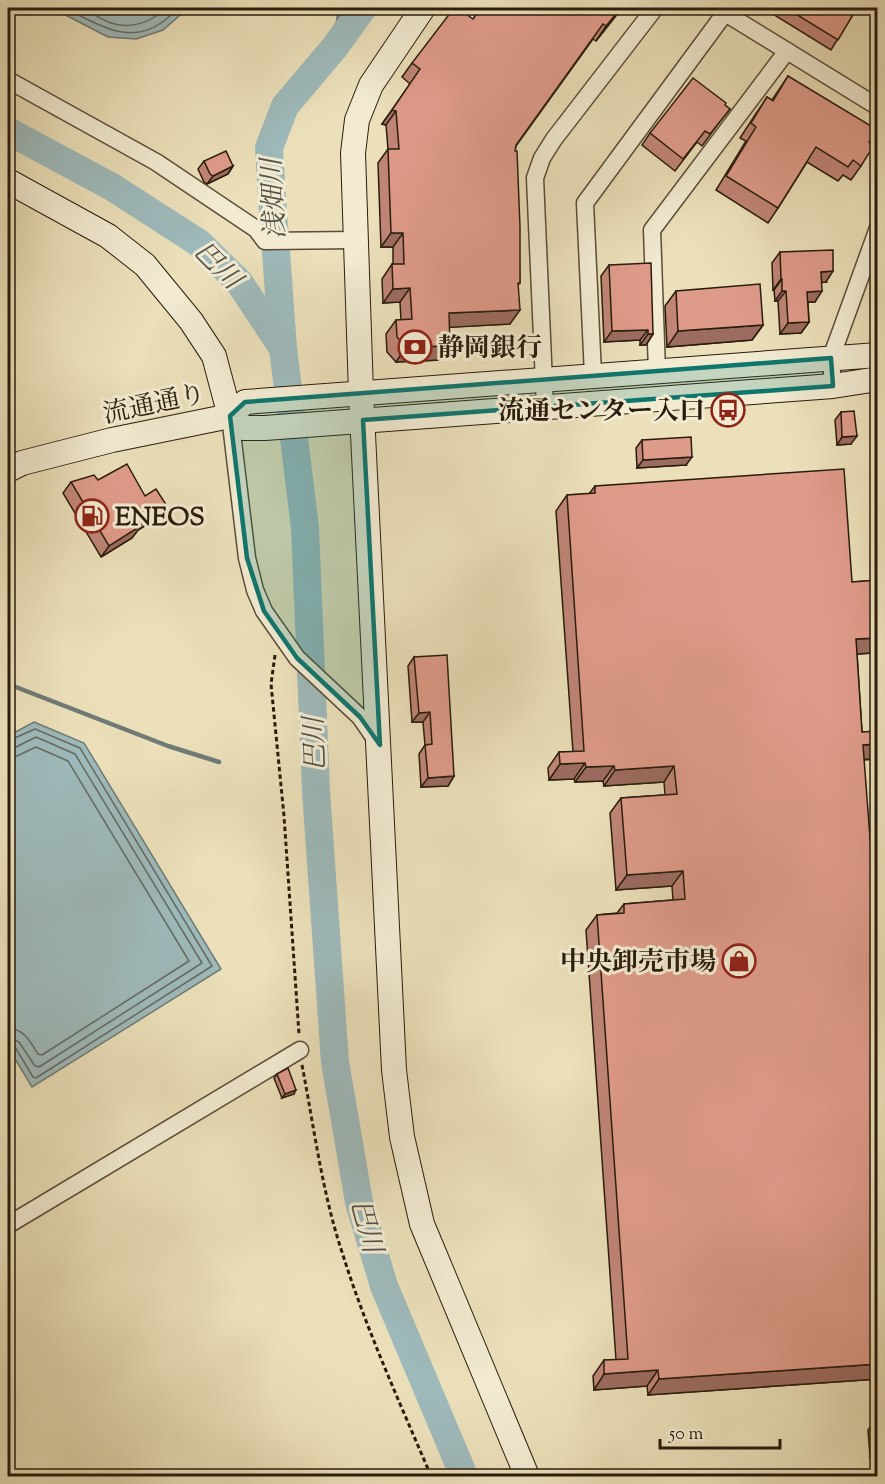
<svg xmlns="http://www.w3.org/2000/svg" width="885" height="1484" font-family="'Sorts Mill Goudy','Noto Serif JP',serif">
	<rect width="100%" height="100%" fill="#ebe0ba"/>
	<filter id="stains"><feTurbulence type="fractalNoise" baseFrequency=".00333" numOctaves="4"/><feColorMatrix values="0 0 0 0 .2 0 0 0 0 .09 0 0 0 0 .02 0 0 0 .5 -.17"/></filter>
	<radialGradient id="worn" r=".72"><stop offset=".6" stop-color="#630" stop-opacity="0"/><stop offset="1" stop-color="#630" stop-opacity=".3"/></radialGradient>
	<g fill="#9ebabb" stroke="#6f7b75" stroke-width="1.5">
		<polygon points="52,8 188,8 163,30 136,39 108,37"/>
		<polygon points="34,722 84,743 221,969 32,1087 8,1047 8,736"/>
	</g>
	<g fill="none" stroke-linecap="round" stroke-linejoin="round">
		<g stroke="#646b64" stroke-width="1.5">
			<path d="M65,8C95,23 128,46 161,23C167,19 173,13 179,8"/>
			<path d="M82,8C91,12 101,20 111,23C132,30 152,21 167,8"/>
			<polyline points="8,741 35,729 80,748 212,966 36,1078 33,1077 15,1047 8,1045"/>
			<polyline points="8,749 14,748 36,737 75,754 202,963 39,1067 35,1066 19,1042 8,1037"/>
			<path d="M8,758L17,756L36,747L68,761L189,961L42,1055L38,1054C30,1041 24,1029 8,1028"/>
		</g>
		<g stroke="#6f7b75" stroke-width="4.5">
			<polyline points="334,48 340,8"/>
			<polyline points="8,684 168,746 219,762"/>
		</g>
		<g stroke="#9ebabb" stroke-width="28">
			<polyline points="363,8 334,48 285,106 269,148 272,198 283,348 305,528 316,791 335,1062 359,1202 384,1286 464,1476"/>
			<polyline points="8,131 112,187 199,243 239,282 282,347"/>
		</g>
		<defs>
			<g id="street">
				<polyline points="717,8 878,107"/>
				<polyline points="8,80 156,162 256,229 265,241 355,240"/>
				<polyline points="657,371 652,230 787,51"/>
				<polyline points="593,375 585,203 725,13"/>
				<polyline points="833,386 831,358 878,228"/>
				<polyline points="545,406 535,178 542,158 554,139 655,8"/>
				<polyline points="230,416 247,558 255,590 264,611 297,658 360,717 378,743"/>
				<polyline points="8,1225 300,1050"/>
			</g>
			<g id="secondary">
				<polyline points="423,8 371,85 357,120 353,153 361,393 394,1070 402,1137 422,1224 527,1476"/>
				<polyline points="8,181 108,236 145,265 191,321 214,356 230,416"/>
				<polyline points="230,416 245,402 878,355"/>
				<polyline points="230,416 243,428 265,428 833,386 878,379"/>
				<polyline points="8,470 22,463 112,440 230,416"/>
			</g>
		</defs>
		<use href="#street" stroke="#5a4d38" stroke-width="19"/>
		<use href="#secondary" stroke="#291c0c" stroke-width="26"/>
		<g stroke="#291c0c" stroke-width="3" stroke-dasharray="4.5 3" stroke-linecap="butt">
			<polyline points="275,655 271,684 284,816 299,1034"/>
			<path d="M302,1065C314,1127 322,1192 342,1252C366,1329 400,1403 431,1476"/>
		</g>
		<use href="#street" stroke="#f2ebd2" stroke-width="16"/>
		<use href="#secondary" stroke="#f2ebd2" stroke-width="24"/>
	</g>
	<g fill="#c08577" stroke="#291c0c" stroke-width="1.5">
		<polygon points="481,8 622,8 596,41 593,39 516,146 515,151 520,283 518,285 510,324 449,327 450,346 440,360 396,362 387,352 386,334 396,320 401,320 400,302 383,303 382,279 392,264 393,264 393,247 381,247 378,163 388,149 386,125 382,124 410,84 402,77 412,63 473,19"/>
		<polygon points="763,8 857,8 831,50"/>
		<polygon points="788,76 869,142 861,166 851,180 843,175 838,181 807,162 778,208 768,223 716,190 746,141 740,138 757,112 767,97 772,100"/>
		<polygon points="725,105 730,109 721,120 702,146 697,142 675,171 642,145 650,133"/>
		<polygon points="204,161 233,166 228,174 207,184 204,182 198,169"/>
		<polygon points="780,252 826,282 822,282 815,302 808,302 809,322 801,333 780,334 778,301 775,301 774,290 773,290 772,263"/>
		<polygon points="609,265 653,334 646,345 640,345 640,340 604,342 601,276"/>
		<polygon points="676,291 763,325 752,340 667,347 665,306"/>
		<polygon points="841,412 851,444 837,445 835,420"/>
		<polygon points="642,440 686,465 637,468 636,448"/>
		<polygon points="98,480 145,496 167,506 159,517 138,530 132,538 101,557 63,493 71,482"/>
		<polygon points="595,486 852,582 878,580 878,689 874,689 872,653 857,654 862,732 878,731 878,755 875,759 864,760 878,1379 648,1395 647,1386 594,1390 593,1376 604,1360 616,1360 586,930 597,915 617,913 624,904 673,900 672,886 616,890 610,813 621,798 665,795 664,782 604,786 603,781 575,782 574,779 549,780 548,768 559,752 573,752 556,511 567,495 589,494"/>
		<polygon points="414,657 454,776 448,786 421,787 419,754 425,745 423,722 412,722 408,666"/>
		<polygon points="277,1074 294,1094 282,1098 274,1078"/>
		<polygon points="877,1418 878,1418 878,1456 870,1457 868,1430"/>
	</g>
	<g fill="#9c6c61" stroke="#291c0c" stroke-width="1.5">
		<polygon points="621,8 622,8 596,41 606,26"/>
		<polygon points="392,110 396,111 386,125 382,124"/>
		<polygon points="233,166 228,174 207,184 213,176"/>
		<polygon points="391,233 403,233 393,247 381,247"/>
		<polygon points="833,271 826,282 814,283 821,272"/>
		<polygon points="781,279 782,279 774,290 773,290"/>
		<polygon points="410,288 400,302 383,303 393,289"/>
		<polygon points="782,291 786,291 778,301 775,301"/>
		<polygon points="822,291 815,302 799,302 807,292"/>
		<polygon points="520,310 510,324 439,328 449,313"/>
		<polygon points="809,322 801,333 780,334 788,323"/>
		<polygon points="763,325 752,340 667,347 678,331"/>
		<polygon points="648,330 640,340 604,342 612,331"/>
		<polygon points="648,334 653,334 646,345 640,345"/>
		<polygon points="450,346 440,360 396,362 406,347"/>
		<polygon points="857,436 851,444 837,445 842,437"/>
		<polygon points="692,457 686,465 637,468 643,460"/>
		<polygon points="167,506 159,517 138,530 132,538 101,557 109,546 137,524"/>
		<polygon points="878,638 878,645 872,653 845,655 856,639"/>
		<polygon points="430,712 423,722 412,722 419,713"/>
		<polygon points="878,744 878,755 875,759 852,760 863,745"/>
		<polygon points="585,763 574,779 549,780 560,764"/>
		<polygon points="614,766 603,781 575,782 586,767"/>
		<polygon points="674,766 664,782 604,786 615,770"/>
		<polygon points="454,776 448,786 421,787 428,778"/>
		<polygon points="683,871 672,886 616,890 627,875"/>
		<polygon points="296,1090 294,1094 282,1098 285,1094"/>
		<polygon points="878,1364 878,1379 648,1395 659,1379"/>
		<polygon points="658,1370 647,1386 594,1390 604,1374"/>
		<polygon points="878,1446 878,1456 870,1457"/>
	</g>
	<g fill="#df9b8a" stroke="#291c0c" stroke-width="1.5">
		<polygon points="454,8 458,8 473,19 481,8 621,8 606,26 603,24 516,145 515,151 517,151 520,227 520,283 518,283 520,310 449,313 450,346 406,347 397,337 396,320 412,319 410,288 393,289 392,264 404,264 403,233 391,233 388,149 399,149 396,111 392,110 420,69 412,63"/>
		<polygon points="786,8 857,8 838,40"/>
		<polygon points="788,76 876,129 869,142 874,145 861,166 853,160 848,167 816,147 778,208 726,176 756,127 751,123 767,97 773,101"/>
		<polygon points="693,78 726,103 725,105 730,109 710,134 705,131 683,159 650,133"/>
		<polygon points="226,151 233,166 213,176 210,174 204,161"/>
		<polygon points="833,250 833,271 821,272 822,291 807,292 809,322 788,323 786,291 782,291 782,279 781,279 780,252"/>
		<polygon points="651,263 653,334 648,334 648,330 612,331 609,265"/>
		<polygon points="760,284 763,325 678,331 676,291"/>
		<polygon points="854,411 857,436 842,437 841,412"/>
		<polygon points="691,437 692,457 643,460 642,440"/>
		<polygon points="127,464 145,496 156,489 167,506 137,524 139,527 109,546 71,482 94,475 98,480"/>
		<polygon points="844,469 852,582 878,580 878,638 856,639 862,732 878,731 878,744 863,745 878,944 878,1364 659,1379 658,1370 604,1374 604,1360 628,1359 597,915 624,913 624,904 685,899 683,871 627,875 621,798 677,794 674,766 615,770 614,766 586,767 585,763 560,764 559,752 584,751 567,495 595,493 595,486"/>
		<polygon points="447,655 454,776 428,778 425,745 432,744 430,712 419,713 414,657"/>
		<polygon points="288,1068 296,1090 285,1094 277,1074"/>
	</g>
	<path fill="#0f766e" fill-opacity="0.2" stroke="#0f766e" stroke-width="4.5" stroke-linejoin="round" d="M831,358L833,386L363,420L380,745L360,717L297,658L264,611L247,558L230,416L245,402Z"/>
	<defs>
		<symbol id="bank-ring" viewBox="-11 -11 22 22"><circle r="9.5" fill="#f2ebd2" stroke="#8f2418" stroke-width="1.5"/><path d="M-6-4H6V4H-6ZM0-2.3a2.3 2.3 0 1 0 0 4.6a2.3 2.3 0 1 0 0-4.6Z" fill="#8f2418"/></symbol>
		<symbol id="bus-ring" viewBox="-11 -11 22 22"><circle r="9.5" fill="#f2ebd2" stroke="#8f2418" stroke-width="1.5"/><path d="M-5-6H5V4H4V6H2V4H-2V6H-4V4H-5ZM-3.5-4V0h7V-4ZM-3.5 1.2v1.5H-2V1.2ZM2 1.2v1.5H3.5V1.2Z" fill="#8f2418"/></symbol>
		<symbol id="fuel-ring" viewBox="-11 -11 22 22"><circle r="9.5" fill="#f2ebd2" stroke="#8f2418" stroke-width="1.5"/><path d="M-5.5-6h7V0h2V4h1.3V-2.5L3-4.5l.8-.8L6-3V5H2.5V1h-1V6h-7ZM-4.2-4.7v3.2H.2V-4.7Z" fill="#8f2418"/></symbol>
		<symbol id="shop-ring" viewBox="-11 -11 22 22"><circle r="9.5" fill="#f2ebd2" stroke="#8f2418" stroke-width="1.5"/><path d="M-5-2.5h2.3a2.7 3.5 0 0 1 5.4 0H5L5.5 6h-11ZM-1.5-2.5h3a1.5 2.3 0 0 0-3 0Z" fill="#8f2418"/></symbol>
	</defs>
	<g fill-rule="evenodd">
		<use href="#bank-ring" x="396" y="328" width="38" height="38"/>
		<use href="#bus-ring" x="709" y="391" width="38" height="38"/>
		<use href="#fuel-ring" x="73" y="497" width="38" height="38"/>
		<use href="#shop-ring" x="720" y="942" width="38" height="38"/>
	</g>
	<g text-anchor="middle" stroke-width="6" stroke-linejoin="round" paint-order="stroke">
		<g font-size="26" font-weight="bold" fill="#291c0c" stroke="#f2ebd2" text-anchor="start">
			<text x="438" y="356">静岡銀行</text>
			<text x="705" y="419" text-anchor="end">流通センター入口</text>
			<text x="115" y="525">ENEOS</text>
			<text x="716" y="970" text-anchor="end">中央卸売市場</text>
		</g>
		<g font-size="26" fill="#291c0c" stroke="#f2ebd2">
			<text transform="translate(154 403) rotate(-12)" y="9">流通通り</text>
		</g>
		<g font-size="27" font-style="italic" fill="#525349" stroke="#f2ebd2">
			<text transform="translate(273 199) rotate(-93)" y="9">浅畑川</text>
			<text transform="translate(218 265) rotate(45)" y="9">巴川</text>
			<text transform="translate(314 744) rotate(-92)" y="9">巴川</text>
			<text transform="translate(367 1226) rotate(75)" y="9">巴川</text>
		</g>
	</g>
	<rect width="885" height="1484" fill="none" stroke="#ebe0ba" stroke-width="30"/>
	<rect x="9" y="9" width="867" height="1466" fill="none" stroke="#291c0c" stroke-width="3"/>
	<rect x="15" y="15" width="855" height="1454" fill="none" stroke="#291c0c" stroke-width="1.5"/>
	<path d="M660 1439v9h120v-9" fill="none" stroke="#291c0c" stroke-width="3"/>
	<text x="669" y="1439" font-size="18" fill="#291c0c" stroke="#f2ebd2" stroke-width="4.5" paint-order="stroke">50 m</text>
	<rect width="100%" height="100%" filter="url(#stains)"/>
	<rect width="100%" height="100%" fill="url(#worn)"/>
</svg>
